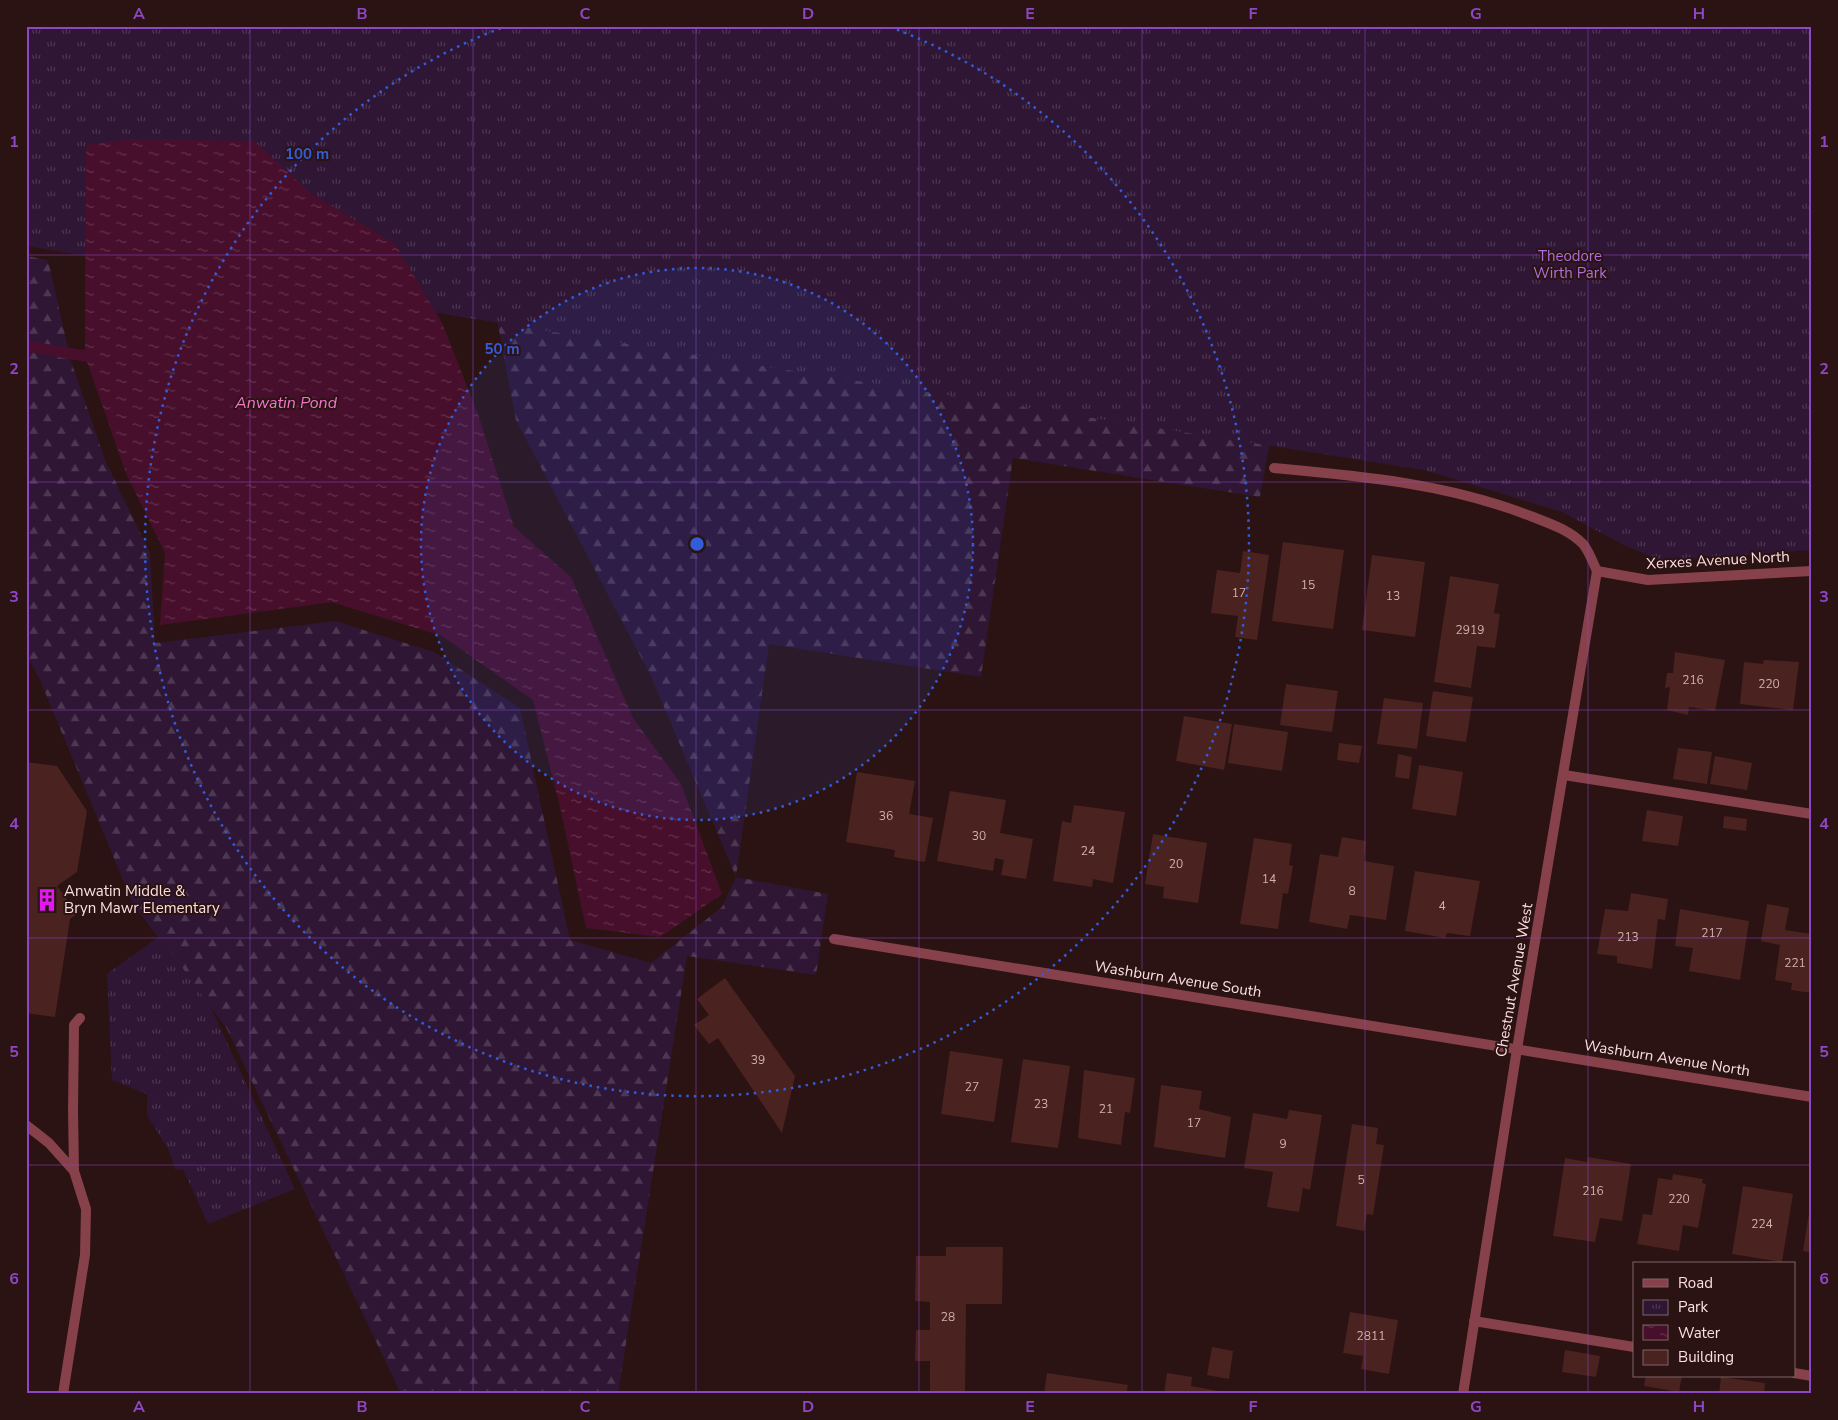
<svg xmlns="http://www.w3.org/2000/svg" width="1838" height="1420" font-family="'Nunito Sans',sans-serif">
	<defs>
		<pattern id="forest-firs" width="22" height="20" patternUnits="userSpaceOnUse" patternTransform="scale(1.25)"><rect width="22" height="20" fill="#2e1634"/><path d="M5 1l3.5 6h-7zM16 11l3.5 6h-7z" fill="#4d3751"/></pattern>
		<pattern id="park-tufts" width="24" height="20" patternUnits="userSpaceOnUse" patternTransform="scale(1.25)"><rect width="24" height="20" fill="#2e1634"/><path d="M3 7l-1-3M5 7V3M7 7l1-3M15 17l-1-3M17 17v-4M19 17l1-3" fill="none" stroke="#4d3751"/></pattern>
		<pattern id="water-ripples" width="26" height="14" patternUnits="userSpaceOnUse" patternTransform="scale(1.25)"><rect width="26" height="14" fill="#480f2d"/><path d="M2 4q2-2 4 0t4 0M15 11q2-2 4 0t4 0" fill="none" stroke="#63324b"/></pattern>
	</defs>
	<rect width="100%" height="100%" fill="#2b1313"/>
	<polygon fill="url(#forest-firs)" points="26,26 1812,26 1276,408 1260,497 1013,458 981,677 769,644 736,877 828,894 816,975 687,956 618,1394 401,1394 227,1029 133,904 40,680 26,654 26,256 48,260 71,361 105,460 150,553 155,643 335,621 434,652 520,708 570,940 651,963 722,907 736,877 651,676 516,420 485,257"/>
	<g fill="url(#park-tufts)">
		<polygon points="26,26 1812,26 1812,550 1662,561 1624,545 1562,512 1424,470 781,369 26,246"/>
		<polygon points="160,936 211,1008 295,1189 208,1224 183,1169 176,1170 168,1149 147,1115 147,1094 112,1080 107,974"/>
	</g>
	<polygon fill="url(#water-ripples)" points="130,139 254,141 312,194 395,244 442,323 478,414 514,527 571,577 633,718 681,784 722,894 660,937 586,928 561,811 533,700 442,636 332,602 160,625 165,553 126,473 85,356 86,145"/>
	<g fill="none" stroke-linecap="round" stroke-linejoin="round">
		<polyline stroke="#480f2d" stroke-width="11" points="26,346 85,356"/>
	</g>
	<g fill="#4a2220">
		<polygon points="1283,542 1344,550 1333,629 1272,621"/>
		<polygon points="1243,551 1269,555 1257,640 1235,637 1238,616 1211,613 1217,570 1240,573"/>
		<polygon points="1372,555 1425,562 1415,637 1362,630"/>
		<polygon points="1450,576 1499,584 1494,613 1500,614 1495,648 1477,646 1471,688 1434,682"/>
		<polygon points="1675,652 1725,660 1715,711 1689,707 1688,715 1667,710 1670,687 1665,688 1667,673 1673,673"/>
		<polygon points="1764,660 1799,662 1793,710 1740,704 1744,662 1763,664"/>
		<polygon points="1286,684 1338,691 1332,732 1280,725"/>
		<polygon points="1433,691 1473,697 1466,742 1426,736"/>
		<polygon points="1384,698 1423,703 1417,749 1377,744"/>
		<polygon points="1184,716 1232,724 1224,770 1176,761"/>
		<polygon points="1234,724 1288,732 1282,771 1228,763"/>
		<polygon points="1339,743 1362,746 1359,763 1337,760"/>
		<polygon points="1678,748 1712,752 1707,784 1673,779"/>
		<polygon points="1398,754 1412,757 1409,779 1395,777"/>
		<polygon points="1715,756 1752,763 1747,790 1710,784"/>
		<polygon points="26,762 57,766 87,811 77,872 57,886 77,914 70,919 55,1017 26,1013"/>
		<polygon points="1419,765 1463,772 1456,816 1412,809"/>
		<polygon points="857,772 915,781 909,814 933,818 925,862 894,857 895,850 846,842"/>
		<polygon points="950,791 1006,800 1000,833 1033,839 1026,879 1001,875 1004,860 995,858 993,871 937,861"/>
		<polygon points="1074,805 1125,812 1113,883 1093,879 1092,887 1053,881 1062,821 1071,823"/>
		<polygon points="1647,810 1683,816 1678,846 1642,841"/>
		<polygon points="1724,816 1747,819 1746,831 1723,828"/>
		<polygon points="1153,834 1207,843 1198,903 1163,898 1164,887 1145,884"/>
		<polygon points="1342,837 1366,841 1364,861 1394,866 1386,920 1350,915 1347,929 1309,922 1320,854 1338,857"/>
		<polygon points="1254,838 1292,844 1289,865 1293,866 1288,894 1283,893 1278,929 1240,924"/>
		<polygon points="1415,871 1480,881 1470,936 1447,933 1445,938 1405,931"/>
		<polygon points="1631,893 1668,899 1665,920 1658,919 1652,969 1617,963 1617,956 1597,954 1605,909 1628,911"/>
		<polygon points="1767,904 1789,908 1785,930 1812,934 1812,993 1791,990 1792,983 1775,980 1780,945 1761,941"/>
		<polygon points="1680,909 1749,921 1740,980 1689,971 1693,948 1675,946"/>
		<polygon points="725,978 795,1076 782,1133 718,1038 709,1044 694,1025 709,1015 697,999"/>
		<polygon points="950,1051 1003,1059 994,1122 941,1114"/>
		<polygon points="1023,1059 1070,1066 1058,1148 1011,1142"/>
		<polygon points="1084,1070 1135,1078 1130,1113 1125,1112 1121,1145 1078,1138"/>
		<polygon points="1161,1085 1202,1091 1199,1109 1231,1117 1225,1158 1154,1147"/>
		<polygon points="1289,1110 1322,1115 1310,1190 1303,1188 1299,1212 1267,1207 1273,1172 1244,1168 1253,1113 1287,1119"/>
		<polygon points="1352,1124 1378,1128 1376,1144 1384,1145 1373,1215 1367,1214 1364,1231 1336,1226"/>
		<polygon points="1588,1157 1631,1164 1622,1221 1600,1218 1595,1242 1553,1236 1565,1158 1587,1162"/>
		<polygon points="1673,1174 1703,1179 1702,1183 1706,1184 1698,1228 1683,1225 1679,1251 1637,1244 1643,1214 1652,1215 1658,1178 1672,1180"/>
		<polygon points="1743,1186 1793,1194 1782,1262 1732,1254"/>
		<polygon points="1811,1201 1812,1201 1812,1253 1803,1251"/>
		<polygon points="946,1247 1003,1247 1002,1304 966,1304 965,1394 930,1394 930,1361 915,1361 916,1330 930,1330 930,1302 915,1301 916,1256 946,1256"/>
		<polygon points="1350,1312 1398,1320 1389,1374 1361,1369 1363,1356 1343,1353"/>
		<polygon points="1212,1347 1233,1351 1229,1379 1207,1375"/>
		<polygon points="1565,1350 1600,1356 1596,1377 1562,1372"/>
		<polygon points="1047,1373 1128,1385 1126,1394 1044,1394"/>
		<polygon points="1167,1373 1192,1377 1191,1386 1224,1392 1223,1394 1164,1394"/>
		<polygon points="1646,1376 1682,1376 1679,1392 1644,1386"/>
		<polygon points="1721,1377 1765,1383 1764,1394 1719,1394"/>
	</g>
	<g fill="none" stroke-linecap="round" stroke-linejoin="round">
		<g stroke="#86414a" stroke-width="10">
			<polyline points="1564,775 1812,814"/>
			<polyline points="26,1125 49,1143 74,1171 86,1209 85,1255 63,1394"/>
			<polyline points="74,1171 73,1111 74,1025 80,1018"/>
			<polyline points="1474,1321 1634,1347"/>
			<polyline points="1794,1373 1812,1376"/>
		</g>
		<g stroke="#86414a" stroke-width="10">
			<path d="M1274,468C1362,476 1450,484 1533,517C1551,524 1569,530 1583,544C1589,551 1593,563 1597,571"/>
			<polyline points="1597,571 1648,580 1812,571"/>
			<polyline points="834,939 1812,1097"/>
			<polyline points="1463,1394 1517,1049 1597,571"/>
		</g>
	</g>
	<path fill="none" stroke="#8e47c4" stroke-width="1" stroke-opacity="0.55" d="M250,26V1394M473,26V1394M696,26V1394M919,26V1394M1142,26V1394M1365,26V1394M1588,26V1394M26,255H1812M26,482H1812M26,710H1812M26,938H1812M26,1165H1812"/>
	<circle cx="697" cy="544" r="276" fill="#335cd9" fill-opacity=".12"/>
	<g fill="none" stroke="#335cd9" stroke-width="2.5" stroke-dasharray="2.5 5">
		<circle cx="697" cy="544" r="276"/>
		<path d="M890 27A552 552 0 1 1 504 27"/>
	</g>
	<defs>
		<symbol id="building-bare" viewBox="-9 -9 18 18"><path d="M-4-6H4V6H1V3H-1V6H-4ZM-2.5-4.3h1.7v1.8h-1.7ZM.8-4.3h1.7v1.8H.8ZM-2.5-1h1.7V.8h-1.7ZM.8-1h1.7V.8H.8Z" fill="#e118f0" stroke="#2b1313" stroke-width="2.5" paint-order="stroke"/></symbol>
	</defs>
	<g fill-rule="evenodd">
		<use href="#building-bare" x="31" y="884" width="32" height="32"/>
	</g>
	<g text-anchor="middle" stroke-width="4" stroke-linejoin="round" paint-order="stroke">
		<g font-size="12" fill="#d0b0b0">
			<text x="1308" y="589">15</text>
			<text x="1239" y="597">17</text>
			<text x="1393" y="600">13</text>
			<text x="1470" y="634">2919</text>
			<text x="1693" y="684">216</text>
			<text x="1769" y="688">220</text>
			<text x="886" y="820">36</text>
			<text x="979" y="840">30</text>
			<text x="1088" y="855">24</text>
			<text x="1176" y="868">20</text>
			<text x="1269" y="883">14</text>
			<text x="1352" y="895">8</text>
			<text x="1442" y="910">4</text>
			<text x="1712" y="937">217</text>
			<text x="1628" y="941">213</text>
			<text x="1795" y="967">221</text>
			<text x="758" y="1064">39</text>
			<text x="972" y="1091">27</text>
			<text x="1041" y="1108">23</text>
			<text x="1106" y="1113">21</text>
			<text x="1194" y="1127">17</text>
			<text x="1283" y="1148">9</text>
			<text x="1361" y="1184">5</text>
			<text x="1593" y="1195">216</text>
			<text x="1679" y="1203">220</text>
			<text x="1762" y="1228">224</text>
			<text x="948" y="1321">28</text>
			<text x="1371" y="1340">2811</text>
		</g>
		<g font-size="15" fill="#ad6eda" stroke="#2b1313">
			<text x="1570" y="261">Theodore<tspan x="1570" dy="17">Wirth Park</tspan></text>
		</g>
		<g font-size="15" fill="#fddfe0" stroke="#2b1313">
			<text transform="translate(1718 560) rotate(-3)" y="5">Xerxes Avenue North</text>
			<text transform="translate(1178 979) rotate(9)" y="5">Washburn Avenue South</text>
			<text transform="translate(1514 980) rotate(-80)" y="5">Chestnut Avenue West</text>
			<text transform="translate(1667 1058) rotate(9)" y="5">Washburn Avenue North</text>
		</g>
		<g font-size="15" fill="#fddfe0" stroke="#2b1313" text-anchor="start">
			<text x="64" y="896">Anwatin Middle &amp;<tspan x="64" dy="17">Bryn Mawr Elementary</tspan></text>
		</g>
		<g font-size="16" font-style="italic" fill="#f674d0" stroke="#2b1313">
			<text x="286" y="408">Anwatin Pond</text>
		</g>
	</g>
	<circle cx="697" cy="544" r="8" fill="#335cd9" stroke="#2b1313" stroke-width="2.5"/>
	<g font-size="15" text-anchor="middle" font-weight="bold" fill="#335cd9" stroke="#2b1313" stroke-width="4" stroke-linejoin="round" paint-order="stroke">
		<text x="307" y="159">100 m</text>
		<text x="502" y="354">50 m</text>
	</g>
	<rect width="1838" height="1420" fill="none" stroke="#2b1313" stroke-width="55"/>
	<rect x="1633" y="1262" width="162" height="115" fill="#2b1313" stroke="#7f6565"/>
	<rect x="1643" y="1279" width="25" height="8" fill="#86414a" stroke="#7f6565"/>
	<text x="1678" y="1288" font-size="15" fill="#fddfe0">Road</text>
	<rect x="1643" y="1300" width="25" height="15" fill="url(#park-tufts)" stroke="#7f6565"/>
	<text x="1678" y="1312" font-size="15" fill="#fddfe0">Park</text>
	<rect x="1643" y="1325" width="25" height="15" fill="url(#water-ripples)" stroke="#7f6565"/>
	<text x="1678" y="1338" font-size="15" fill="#fddfe0">Water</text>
	<rect x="1643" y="1350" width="25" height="15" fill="#4a2220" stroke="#7f6565"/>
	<text x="1678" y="1362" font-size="15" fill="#fddfe0">Building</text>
	<rect x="28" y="28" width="1782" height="1364" fill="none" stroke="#8e47c4" stroke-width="2"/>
	<g font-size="16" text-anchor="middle" font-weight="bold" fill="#8e47c4">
		<text x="139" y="19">A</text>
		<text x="362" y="19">B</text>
		<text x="585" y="19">C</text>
		<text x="808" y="19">D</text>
		<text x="1030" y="19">E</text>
		<text x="1253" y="19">F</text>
		<text x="1476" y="19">G</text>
		<text x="1699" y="19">H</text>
		<text x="14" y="147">1</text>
		<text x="1824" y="147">1</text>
		<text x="14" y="374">2</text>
		<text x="1824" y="374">2</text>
		<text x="14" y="602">3</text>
		<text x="1824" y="602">3</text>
		<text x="14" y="829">4</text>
		<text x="1824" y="829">4</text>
		<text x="14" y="1057">5</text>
		<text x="1824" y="1057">5</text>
		<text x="14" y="1284">6</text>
		<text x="1824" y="1284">6</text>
		<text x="139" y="1412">A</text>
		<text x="362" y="1412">B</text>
		<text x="585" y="1412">C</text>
		<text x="808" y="1412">D</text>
		<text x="1030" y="1412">E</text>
		<text x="1253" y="1412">F</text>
		<text x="1476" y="1412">G</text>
		<text x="1699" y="1412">H</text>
	</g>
</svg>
